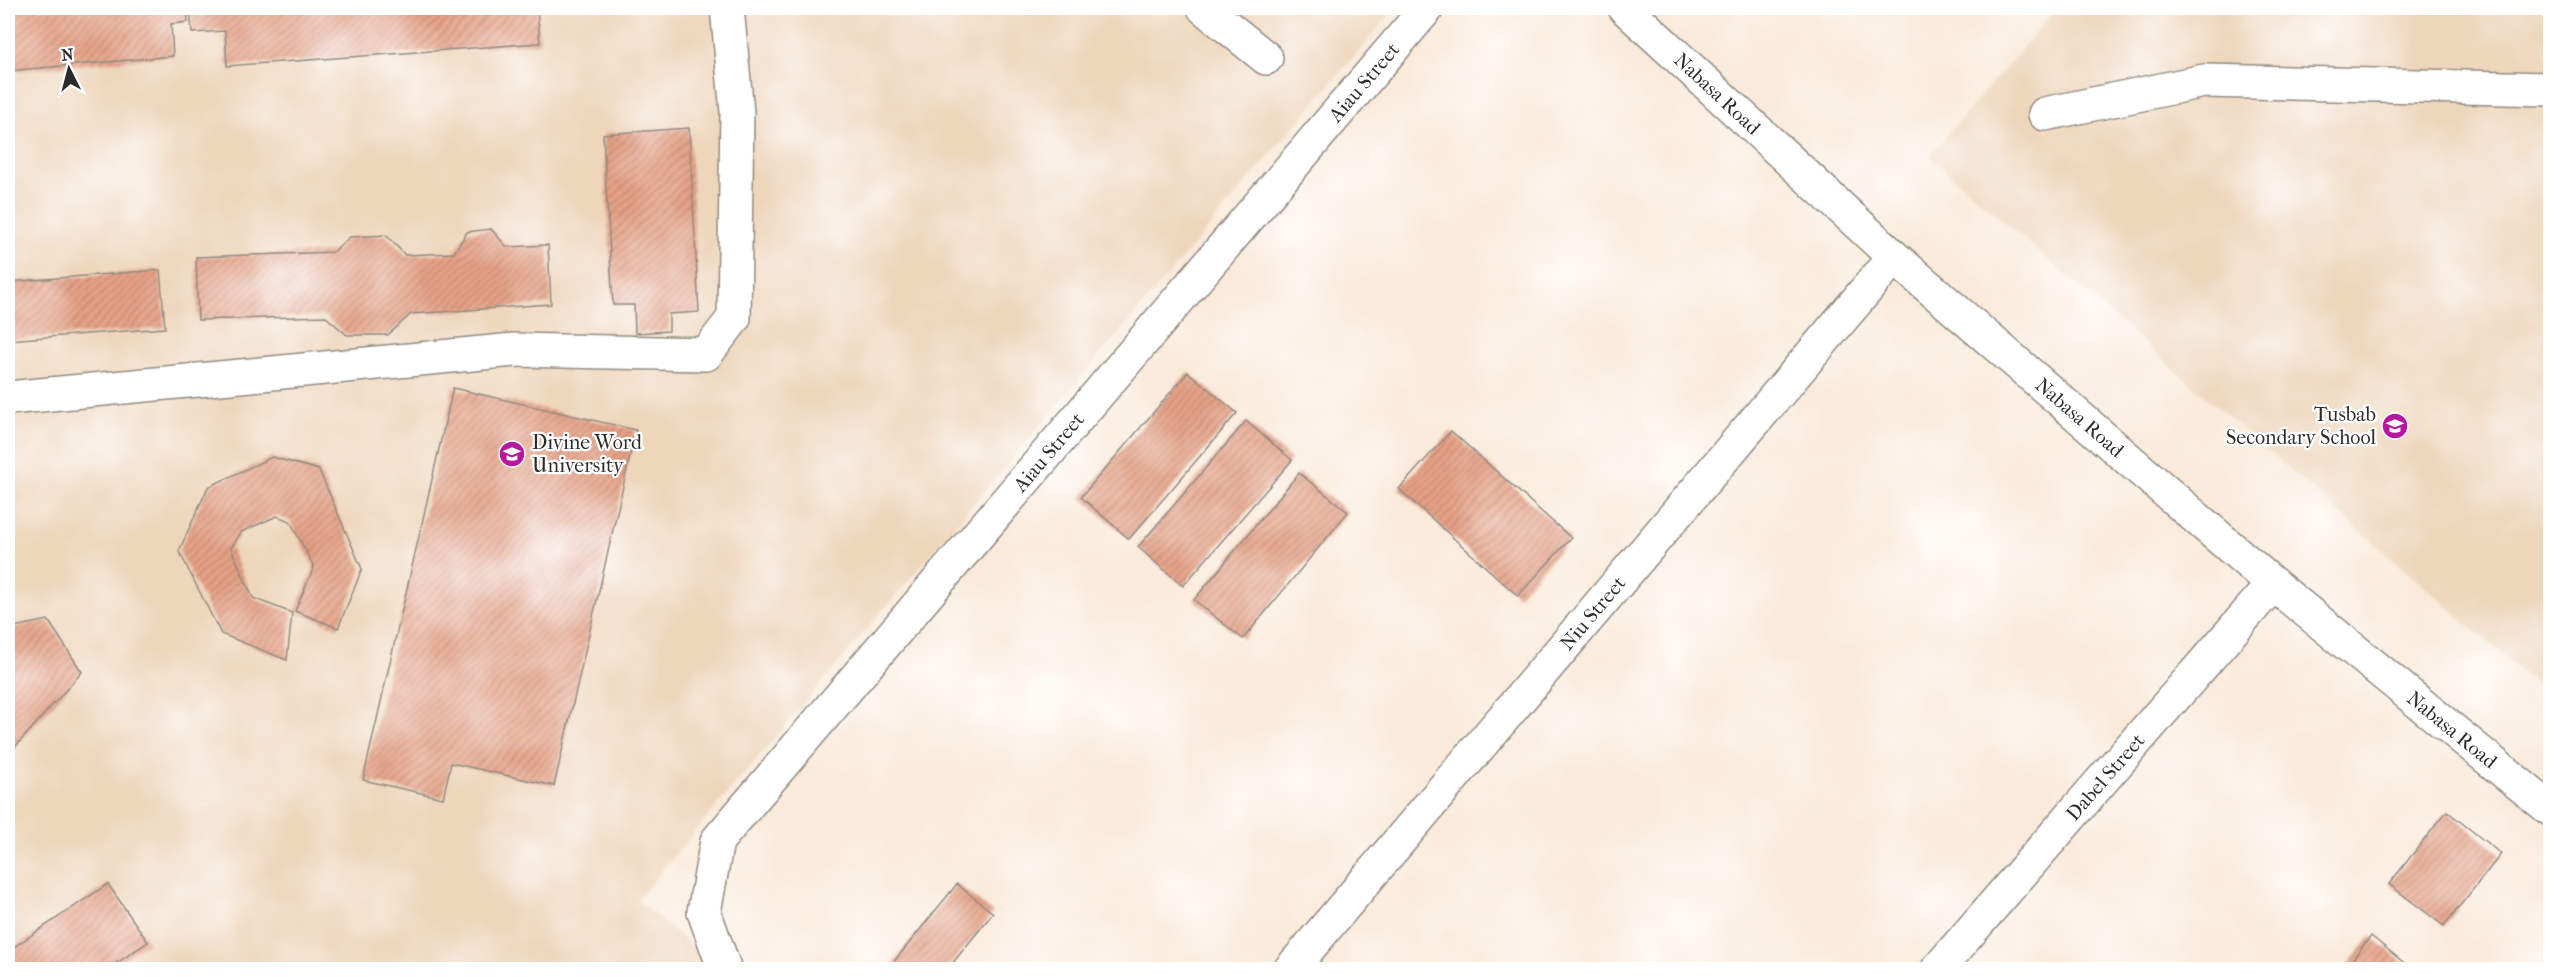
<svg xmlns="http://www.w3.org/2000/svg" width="2558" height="977" font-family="'IM FELL French Canon',serif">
	<defs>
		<pattern id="building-hatch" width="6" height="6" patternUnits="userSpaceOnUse" patternTransform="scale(1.5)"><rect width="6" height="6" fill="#e6a286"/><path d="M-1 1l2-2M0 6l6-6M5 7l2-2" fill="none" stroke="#bb846e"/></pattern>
	</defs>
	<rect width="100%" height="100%" fill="#fff"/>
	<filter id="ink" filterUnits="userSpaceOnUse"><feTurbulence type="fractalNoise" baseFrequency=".0167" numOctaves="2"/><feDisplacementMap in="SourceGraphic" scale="12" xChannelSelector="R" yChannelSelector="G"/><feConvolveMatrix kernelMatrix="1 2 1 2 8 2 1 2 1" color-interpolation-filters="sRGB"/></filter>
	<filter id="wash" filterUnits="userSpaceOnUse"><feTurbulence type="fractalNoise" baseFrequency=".008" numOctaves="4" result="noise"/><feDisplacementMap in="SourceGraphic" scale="24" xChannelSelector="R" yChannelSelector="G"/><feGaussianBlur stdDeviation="1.35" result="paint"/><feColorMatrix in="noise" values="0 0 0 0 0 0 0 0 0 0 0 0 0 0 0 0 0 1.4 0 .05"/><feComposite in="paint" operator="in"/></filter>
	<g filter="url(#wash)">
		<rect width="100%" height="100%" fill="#f9eada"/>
		<g fill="#eed6bb">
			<polygon points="8,8 1395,8 637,900 721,970 8,969"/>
			<polygon points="2057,8 2550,8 2550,696 1929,156"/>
		</g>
		<g id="blocks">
			<g fill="url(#building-hatch)">
				<polygon points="8,8 187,8 188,22 171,24 173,56 8,71"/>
				<polygon points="190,8 537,8 540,43 227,66 225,31 192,33"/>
				<polygon points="689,128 699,312 669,314 669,331 635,333 634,305 613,305 603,134"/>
				<polygon points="491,229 507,247 548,245 551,304 411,314 388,335 347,335 325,316 198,320 196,257 333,252 350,237 386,235 405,255 454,253 467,232"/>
				<polygon points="160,270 165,328 8,340 8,282"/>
				<polygon points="1188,372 1237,413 1129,539 1081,497"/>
				<polygon points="453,388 636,430 554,786 451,763 443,798 363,780"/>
				<polygon points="1246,421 1292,460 1183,586 1138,547"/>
				<polygon points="1451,431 1571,538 1518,596 1399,489"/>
				<polygon points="272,457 319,470 362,569 338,628 295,611 314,567 290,521 277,516 241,532 231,548 253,598 292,613 287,660 221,634 179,551 208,487"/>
				<polygon points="1299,473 1348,512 1243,639 1194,600"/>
				<polygon points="48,620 82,672 8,755 8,628"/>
				<polygon points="2447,811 2501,854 2444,926 2389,884"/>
				<polygon points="108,884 148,942 106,970 8,970 8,951"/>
				<polygon points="957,884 993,913 947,970 899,970 892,964"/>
				<polygon points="2371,936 2413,970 2344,970"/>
			</g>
		</g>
	</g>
	<g filter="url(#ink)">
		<use href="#blocks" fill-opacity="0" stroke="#928a82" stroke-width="1.5"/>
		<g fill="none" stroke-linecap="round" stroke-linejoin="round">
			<defs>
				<g id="minor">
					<polyline points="1204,8 1266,58"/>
					<path id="s1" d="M1625,8L1894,257L2273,584L2550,809"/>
					<polyline points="2045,114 2204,81 2550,89"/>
					<polyline points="8,398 514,350 706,354 734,318 737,112 727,8"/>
					<path id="s2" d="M725,970L704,912L717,841L1427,8"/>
					<path id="s3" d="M1290,970L1894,257"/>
					<path id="s4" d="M1937,970L2273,584"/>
				</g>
			</defs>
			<use href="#minor" stroke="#928a82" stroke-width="36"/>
			<use href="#minor" stroke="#fff" stroke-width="33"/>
		</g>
	</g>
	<defs>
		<symbol id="school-disc" viewBox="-11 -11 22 22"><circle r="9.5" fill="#b5179e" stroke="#fff"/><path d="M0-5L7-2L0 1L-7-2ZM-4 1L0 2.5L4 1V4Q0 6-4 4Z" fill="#fff"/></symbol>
		<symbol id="university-disc" viewBox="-11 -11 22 22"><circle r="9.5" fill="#b5179e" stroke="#fff"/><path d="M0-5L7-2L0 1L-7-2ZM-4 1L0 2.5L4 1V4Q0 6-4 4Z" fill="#fff"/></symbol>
	</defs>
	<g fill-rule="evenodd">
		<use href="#school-disc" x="2380" y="411" width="30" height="30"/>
		<use href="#university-disc" x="497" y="439" width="30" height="30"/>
	</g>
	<g text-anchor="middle" stroke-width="4.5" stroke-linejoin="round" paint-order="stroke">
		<g font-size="20" fill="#2b2b2b" stroke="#fff">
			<text dy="7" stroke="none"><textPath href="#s2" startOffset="1131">Aiau Street</textPath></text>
			<text dy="7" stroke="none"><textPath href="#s1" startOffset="126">Nabasa Road</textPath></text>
			<text dy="7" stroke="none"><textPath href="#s1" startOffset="612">Nabasa Road</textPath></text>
			<text dy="7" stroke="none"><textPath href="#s2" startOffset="645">Aiau Street</textPath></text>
			<text dy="7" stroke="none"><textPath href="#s3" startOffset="468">Niu Street</textPath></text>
			<text dy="7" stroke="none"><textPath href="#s1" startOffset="1098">Nabasa Road</textPath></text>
			<text dy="7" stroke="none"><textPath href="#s4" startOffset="256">Dabel Street</textPath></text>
		</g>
		<g font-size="20" fill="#2b2b2b" stroke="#fff" text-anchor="end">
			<text x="2376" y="421">Tusbab<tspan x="2376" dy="23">Secondary School</tspan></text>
			<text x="532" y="449" text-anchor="start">Divine Word<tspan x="532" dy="23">University</tspan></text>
		</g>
	</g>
	<rect width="2558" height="977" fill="none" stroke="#fff" stroke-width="30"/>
	<g transform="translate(69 69) rotate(354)" stroke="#ffffff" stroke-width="4.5" paint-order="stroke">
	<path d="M0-4.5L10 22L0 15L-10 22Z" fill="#2b2b2b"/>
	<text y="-9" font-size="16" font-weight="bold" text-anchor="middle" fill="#2b2b2b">N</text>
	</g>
</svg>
